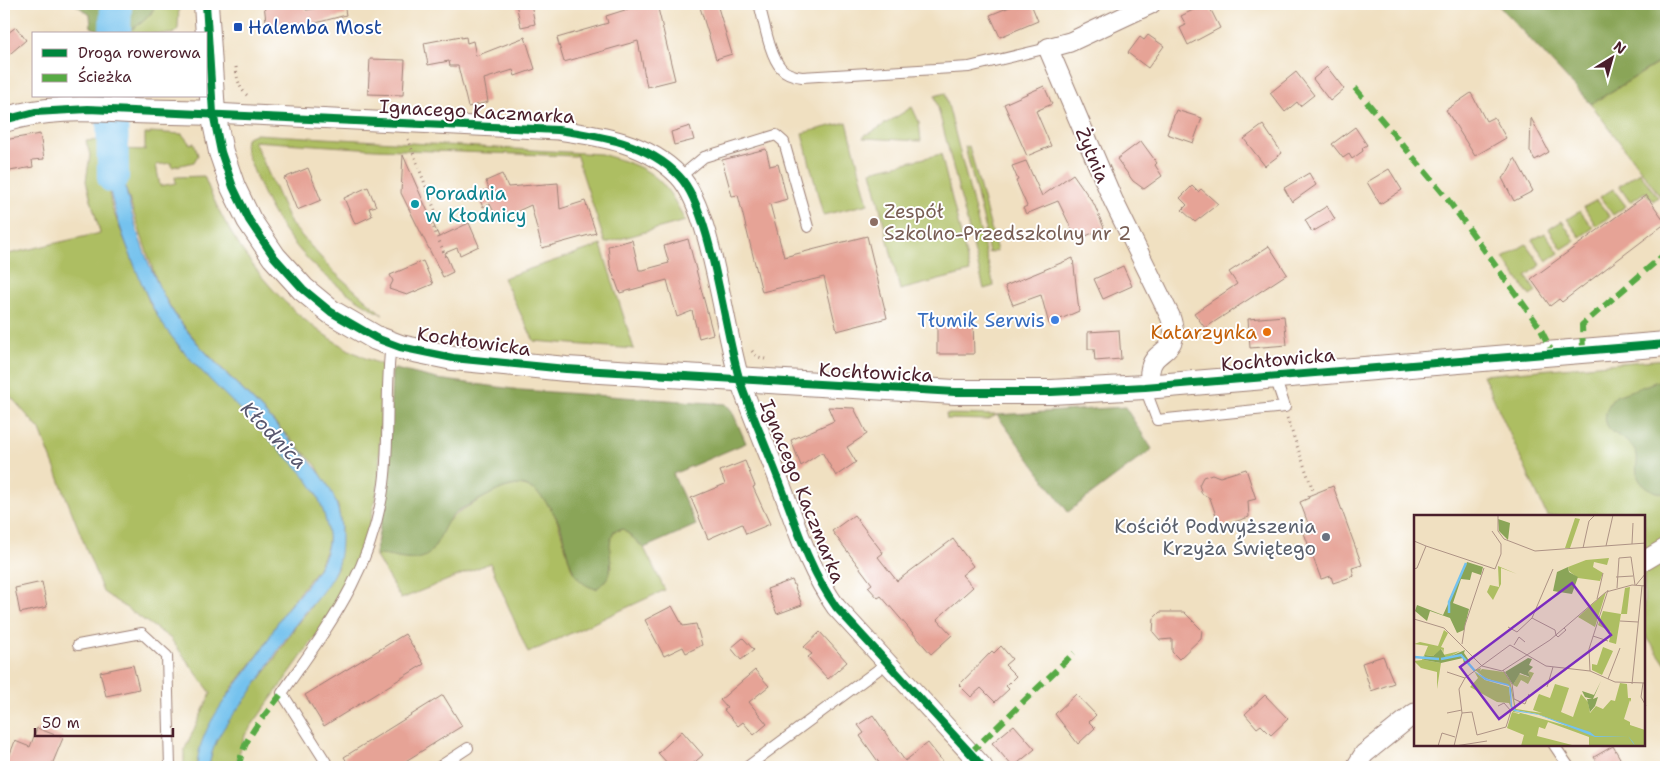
<svg xmlns="http://www.w3.org/2000/svg" width="1670" height="771" font-family="'Shantell Sans',sans-serif">
	<rect width="100%" height="100%" fill="#fff"/>
	<filter id="ink" filterUnits="userSpaceOnUse"><feTurbulence type="fractalNoise" baseFrequency=".02" numOctaves="2"/><feDisplacementMap in="SourceGraphic" scale="10" xChannelSelector="R" yChannelSelector="G"/><feConvolveMatrix kernelMatrix="1 2 1 2 8 2 1 2 1" color-interpolation-filters="sRGB"/></filter>
	<filter id="wash" filterUnits="userSpaceOnUse"><feTurbulence type="fractalNoise" baseFrequency=".0096" numOctaves="4" result="noise"/><feDisplacementMap in="SourceGraphic" scale="20" xChannelSelector="R" yChannelSelector="G"/><feGaussianBlur stdDeviation="1.12" result="paint"/><feColorMatrix in="noise" values="0 0 0 0 0 0 0 0 0 0 0 0 0 0 0 0 0 1.4 0 .05"/><feComposite in="paint" operator="in"/></filter>
	<g filter="url(#wash)">
		<rect width="100%" height="100%" fill="#f0e0c1"/>
		<g fill="#adbe62" stroke="#7c6e46">
			<polygon points="156,4 179,4 178,29 173,34 120,34 134,28 151,14"/>
			<polygon points="1657,64 1666,75 1666,204 1591,104"/>
			<polygon points="945,93 994,286 984,289 935,96"/>
			<polygon points="912,107 919,122 921,141 863,138 865,134 869,134"/>
			<polygon points="847,122 868,204 823,215 802,133"/>
			<path d="M150,132L182,134L190,144L194,143L198,155L194,162L172,167L171,163L156,165L160,186L176,183L175,177L204,176C235,258 297,333 382,365L379,481L363,557L334,611L245,735L235,767H209L213,746L220,731L269,667L297,624L308,611L337,569L341,527L338,506L316,465L201,347L176,316L159,288L125,187L119,160L118,133L121,149L145,150V134H150Z"/>
			<path d="M255,134L601,154C649,168 663,174 685,221L605,243L576,154L575,156L375,149L254,141L291,224L334,272L383,315C321,281 277,237 253,169C249,159 242,147 247,137Z"/>
			<polygon points="104,140 107,183 112,208 150,304 180,348 288,456 312,484 324,510 329,536 327,547 318,568 284,612 262,650 232,688 215,717 201,745 197,767 184,767 184,751 211,693 170,638 103,592 40,430 4,389 4,255 100,233 86,181 90,155 86,141"/>
			<polygon points="969,146 997,251 989,253 984,231 986,230 965,147"/>
			<polygon points="941,154 970,272 900,290 871,171"/>
			<polygon points="1639,172 1658,197 1653,201 1645,192 1630,202 1619,186"/>
			<polygon points="1613,189 1626,206 1613,215 1600,197"/>
			<polygon points="1597,200 1610,217 1596,226 1584,207"/>
			<polygon points="1580,211 1593,228 1580,237 1567,219"/>
			<polygon points="1562,221 1575,241 1562,249 1549,229"/>
			<polygon points="1545,233 1559,253 1547,261 1532,240"/>
			<polygon points="1526,244 1541,265 1526,276 1536,292 1530,296 1503,258"/>
			<polygon points="601,245 634,349 534,341 503,278"/>
			<polygon points="1666,359 1666,537 1644,551 1644,516 1547,516 1483,375"/>
			<polygon points="946,414 997,415 987,420 947,419"/>
			<path d="M518,485C559,490 561,541 573,572L612,568L608,544L614,531L623,529L644,548L665,590L528,653L490,563L401,599L375,555H391L399,558L436,544C442,520 458,512 478,501C492,493 501,487 518,485Z"/>
			<polygon points="1666,556 1666,665 1644,633 1644,569"/>
		</g>
		<g fill="#8aa558" stroke="#6a6242">
			<path d="M75,4H156C145,28 116,42 91,27L90,15Z"/>
			<polygon points="1497,4 1666,4 1666,58 1591,104"/>
			<path d="M395,369L437,379L521,390L726,404L732,411L746,443L673,474L696,525L644,548L623,529L614,531C602,554 623,570 596,589C567,582 569,551 561,528C558,519 553,512 548,505C525,472 505,487 477,501C468,506 458,509 451,517C442,528 436,552 424,557C408,564 391,554 375,555L388,482L392,371Z"/>
			<path d="M1658,381H1666V494C1654,492 1639,487 1637,473C1635,465 1640,459 1635,450C1627,436 1601,434 1606,413C1608,406 1610,401 1616,396Z"/>
			<polygon points="1125,407 1152,449 1068,512 997,415"/>
		</g>
		<path fill="#74c2ee" stroke="#5f708c" d="M105,133H118C119,185 146,272 175,315C204,356 244,389 277,426C307,460 342,484 341,536C341,547 340,560 336,569C328,588 308,608 296,624C279,647 265,672 248,696C230,719 213,737 209,767H197C198,724 239,684 262,650C270,638 276,623 285,611C300,593 332,560 328,534C321,480 294,467 260,430C231,399 198,371 172,337C154,315 144,290 134,264C117,221 102,180 105,133Z"/>
		<g fill="none" stroke-linecap="round" stroke-linejoin="round">
			<g stroke="#74c2ee" stroke-width="32">
				<polyline points="115,34 116,4"/>
				<polyline points="112,96 113,177"/>
			</g>
		</g>
		<g id="blocks">
			<g fill="#e6a396">
				<polygon points="264,4 305,4 306,10 344,4 346,15 308,25 267,30"/>
				<polygon points="516,4 531,4 535,24 521,27"/>
				<polygon points="625,4 657,4 675,80 647,87 638,41 564,62 557,38 608,23 606,16 628,9"/>
				<polygon points="699,4 717,4 732,54 716,59"/>
				<polygon points="1017,4 1031,4 1038,21 1000,37 990,15"/>
				<polygon points="1205,4 1208,4 1220,28 1188,45 1180,28 1186,25 1181,16"/>
				<polygon points="16,27 26,40 4,59 4,36"/>
				<polygon points="1148,35 1164,46 1148,68 1128,53 1140,37 1144,40"/>
				<polygon points="461,36 461,38 466,37 467,43 473,41 476,56 525,37 535,69 515,76 513,70 484,79 488,102 468,107 458,66 450,66 449,61 428,65 424,43"/>
				<polygon points="370,59 405,60 403,95 368,94"/>
				<polygon points="1327,67 1344,89 1330,101 1313,79"/>
				<polygon points="1296,72 1314,95 1300,106 1297,102 1285,112 1270,93"/>
				<polygon points="1044,86 1052,104 1036,111 1051,146 1027,156 1004,104"/>
				<polygon points="1471,93 1486,121 1494,117 1506,138 1475,156 1446,110"/>
				<polygon points="1176,110 1202,118 1193,143 1167,134"/>
				<polygon points="1531,118 1549,152 1535,160 1530,151"/>
				<polygon points="1263,125 1282,153 1265,166 1244,139"/>
				<polygon points="690,126 694,140 674,145 671,132"/>
				<polygon points="1355,127 1367,145 1362,148 1363,151 1352,159 1349,154 1343,158 1332,144"/>
				<polygon points="40,134 44,159 32,160 33,167 4,172 4,140"/>
				<polygon points="1141,141 1157,163 1155,165 1162,176 1144,189 1133,181 1117,159"/>
				<polygon points="766,149 770,166 778,164 787,199 770,204 784,257 867,236 887,318 837,331 824,277 762,292 738,195 732,196 722,160"/>
				<polygon points="403,155 439,237 469,223 479,246 460,255 457,248 445,253 453,272 443,277 401,193"/>
				<polygon points="1515,158 1533,191 1514,201 1502,178 1506,175"/>
				<polygon points="1026,161 1042,196 1073,174 1094,204 1104,228 1077,240 1058,201 1026,214 1023,208 1027,206 1016,181 1018,180 1012,166"/>
				<polygon points="308,168 321,200 297,210 284,178"/>
				<polygon points="1389,169 1402,190 1380,204 1367,182"/>
				<polygon points="1309,173 1316,185 1292,202 1284,188"/>
				<polygon points="502,174 508,187 558,183 560,209 585,201 596,233 542,248 531,205 498,220 490,204 483,207 477,194 489,189 486,181"/>
				<polygon points="1192,186 1198,192 1201,189 1218,204 1195,222 1182,210 1187,205 1180,198"/>
				<polygon points="368,187 376,206 369,208 372,216 355,224 344,198"/>
				<polygon points="1646,195 1666,223 1562,302 1559,299 1550,306 1531,279"/>
				<polygon points="1327,206 1335,219 1312,232 1305,220"/>
				<polygon points="688,239 713,334 699,338 692,311 677,317 667,280 620,293 610,266 608,246 632,240 639,270 643,270 669,263 664,246"/>
				<polygon points="1269,246 1287,274 1205,328 1194,313 1237,284 1229,272"/>
				<polygon points="1073,258 1079,311 1049,324 1041,295 1013,305 1005,286"/>
				<polygon points="423,261 433,284 407,295 389,289 393,281 390,275"/>
				<polygon points="1123,266 1132,286 1103,299 1094,279"/>
				<polygon points="1284,316 1287,345 1250,348 1248,319"/>
				<polygon points="973,322 974,354 937,354 937,323"/>
				<polygon points="1119,330 1121,359 1095,361 1094,349 1088,349 1088,332"/>
				<polygon points="828,407 854,408 867,434 847,447 856,462 836,476 822,452 801,466 791,440 834,421"/>
				<polygon points="745,461 755,486 753,487 770,524 746,534 742,524 708,539 691,498 725,484 720,471"/>
				<polygon points="1246,469 1256,499 1248,501 1249,517 1220,527 1210,498 1202,494 1199,485 1203,477 1212,474 1220,477"/>
				<polygon points="1333,486 1362,565 1352,568 1354,576 1333,583 1331,576 1321,579 1304,533 1311,531 1300,502 1309,498 1308,496"/>
				<polygon points="854,515 883,553 878,557 897,581 953,539 973,566 962,575 973,587 937,619 952,635 931,654 881,596 878,598 868,587 872,584 832,531"/>
				<polygon points="792,580 802,605 777,614 767,589"/>
				<polygon points="42,582 47,607 20,613 15,588"/>
				<polygon points="672,606 683,626 696,624 702,645 686,653 683,647 664,656 645,620"/>
				<polygon points="1160,612 1184,612 1202,630 1201,638 1179,659 1172,652 1172,639 1160,640 1153,632 1154,618"/>
				<polygon points="820,632 847,662 828,679 808,657 812,654 804,647"/>
				<polygon points="405,634 424,664 324,726 305,695"/>
				<polygon points="743,638 754,650 741,660 731,648"/>
				<polygon points="1001,646 1012,659 1005,665 1016,676 1006,686 1009,689 995,702 981,688 971,697 959,685 992,651 994,653"/>
				<polygon points="1383,656 1394,683 1371,691 1362,663"/>
				<polygon points="133,665 139,689 106,696 100,672"/>
				<polygon points="755,670 769,686 749,702 767,724 754,735 743,722 738,726 724,710 727,708 720,700"/>
				<polygon points="1076,694 1096,715 1089,722 1095,728 1078,744 1055,714"/>
				<polygon points="443,695 462,726 396,767 350,767 344,757"/>
				<polygon points="1265,695 1288,719 1271,735 1261,725 1257,728 1245,714"/>
				<polygon points="873,715 905,761 928,743 947,767 882,767 860,736 864,733 858,725"/>
				<polygon points="1014,725 1035,749 1013,767 992,743"/>
				<polygon points="37,728 63,738 51,767 5,767 15,741 30,747"/>
				<polygon points="682,731 703,755 689,767 671,767 658,753"/>
				<polygon points="1613,746 1625,767 1600,767 1594,757"/>
			</g>
		</g>
	</g>
	<g filter="url(#ink)">
		<use href="#blocks" fill-opacity="0" stroke="#9d8076" stroke-width="1"/>
		<g fill="none" stroke-linecap="round" stroke-linejoin="round">
			<defs>
				<g id="service">
					<path d="M759,4C764,20 769,55 781,68C786,74 794,76 802,77L969,67L1048,48"/>
					<polyline points="680,177 704,157 776,135 784,142 808,227"/>
					<polyline points="1145,388 1157,420 1285,407 1275,377"/>
					<polyline points="78,645 142,633 167,656 170,767"/>
					<polyline points="1554,745 1569,767"/>
					<path d="M329,767L282,693C330,624 372,571 384,484C390,438 385,390 391,344"/>
					<polyline points="439,767 468,748"/>
					<polyline points="747,767 887,663"/>
				</g>
				<g id="minor">
					<path d="M213,113L558,130C601,136 648,143 679,176C712,210 724,331 740,381C752,415 767,449 780,483C796,525 809,569 836,607L983,767"/>
					<path d="M1151,387C1151,382 1149,375 1150,371C1153,346 1184,356 1170,316L1113,200L1048,48L1070,42L1151,4"/>
					<polyline points="1644,561 1666,548"/>
					<polyline points="1356,767 1364,754 1415,713"/>
				</g>
				<g id="tertiary">
					<polyline points="206,4 213,113 221,152 233,187 249,220 274,257 303,289 331,312 376,338 400,347 453,358 566,369 955,392 1051,392 1145,387 1666,344"/>
					<path d="M4,120C46,106 89,109 133,111C159,112 186,112 213,113"/>
				</g>
			</defs>
			<use href="#service" stroke="#9d8076" stroke-width="12"/>
			<use href="#minor" stroke="#9d8076" stroke-width="21"/>
			<use href="#tertiary" stroke="#9d8076" stroke-width="26"/>
			<g stroke="#9d8076" stroke-width="3" stroke-dasharray="1 4" stroke-linecap="butt">
				<path d="M236,67C237,79 239,89 249,97"/>
				<polyline points="408,139 436,213 432,224 447,260"/>
				<polyline points="752,351 756,356 765,359"/>
				<polyline points="1287,418 1314,493"/>
			</g>
			<use href="#service" stroke="#fff" stroke-width="10"/>
			<use href="#minor" stroke="#fff" stroke-width="19"/>
			<use href="#tertiary" stroke="#fff" stroke-width="24"/>
			<g stroke="#57aa44" stroke-width="6" stroke-dasharray="12 6" stroke-linecap="butt">
				<polyline points="1355,88 1443,193 1539,326 1552,352"/>
				<polyline points="1583,350 1582,325 1666,253"/>
				<polyline points="970,753 1074,653"/>
				<path d="M239,767C242,738 265,716 282,693"/>
			</g>
			<defs>
				<g id="cycleway">
					<polyline points="206,4 213,113 221,152 233,187 249,220 274,257 303,289 331,312 376,338 400,347 453,358 566,369 955,392 1051,392 1145,387 1666,344"/>
					<path d="M4,120L35,112L88,109L558,130C601,136 648,143 679,176C712,210 724,331 740,381C752,415 767,449 780,483C796,525 809,569 836,607L983,767"/>
				</g>
			</defs>
			<use href="#cycleway" stroke="#fff" stroke-width="11"/>
			<use href="#cycleway" stroke="#00873e" stroke-width="8"/>
		</g>
	</g>
	<rect fill="#1a4fb4" stroke="#fff" stroke-width="2" x="233" y="22" width="10" height="10" rx="2.5"/>
	<circle fill="#0f9aa8" stroke="#fff" stroke-width="2" cx="415" cy="204" r="5"/>
	<circle fill="#8d6e63" stroke="#fff" stroke-width="2" cx="874" cy="222" r="5"/>
	<circle fill="#3f7fe0" stroke="#fff" stroke-width="2" cx="1055" cy="320" r="5"/>
	<circle fill="#e8710a" stroke="#fff" stroke-width="2" cx="1267" cy="332" r="5"/>
	<circle fill="#6b7280" stroke="#fff" stroke-width="2" cx="1326" cy="537" r="5"/>
	<g text-anchor="middle" stroke-width="4" stroke-linejoin="round" paint-order="stroke">
		<g font-size="19" fill="#164399" stroke="#fff" text-anchor="start">
			<text x="248" y="34">Halemba Most</text>
		</g>
		<g font-size="19" fill="#4a1f2b" stroke="#fff">
			<text transform="translate(477 111) rotate(3)" y="7">Ignacego Kaczmarka</text>
			<text transform="translate(1093 155) rotate(67)" y="7">Żytnia</text>
			<text transform="translate(474 341) rotate(8)" y="7">Kochłowicka</text>
			<text transform="translate(1278 359) rotate(-5)" y="7">Kochłowicka</text>
			<text transform="translate(876 372) rotate(3)" y="7">Kochłowicka</text>
			<text transform="translate(803 491) rotate(68)" y="7">Ignacego Kaczmarka</text>
		</g>
		<g font-size="19" fill="#0d838f" stroke="#fff" text-anchor="start">
			<text x="425" y="200">Poradnia<tspan x="425" dy="22">w Kłodnicy</tspan></text>
		</g>
		<g font-size="19" fill="#785e54" stroke="#fff" text-anchor="start">
			<text x="884" y="218">Zespół<tspan x="884" dy="22">Szkolno-Przedszkolny nr 2</tspan></text>
		</g>
		<g font-size="19" fill="#366cbe" stroke="#fff" text-anchor="end">
			<text x="1045" y="327">Tłumik Serwis</text>
		</g>
		<g font-size="19" fill="#c56008" stroke="#fff" text-anchor="end">
			<text x="1257" y="339">Katarzynka</text>
		</g>
		<g font-size="19" fill="#5b616d" stroke="#fff" text-anchor="end">
			<text x="1316" y="533">Kościół Podwyższenia<tspan x="1316" dy="22">Krzyża Świętego</tspan></text>
		</g>
		<g font-size="20" font-style="italic" fill="#59586f" stroke="#fff">
			<text transform="translate(274 435) rotate(46)" y="7">Kłodnica</text>
		</g>
	</g>
	<g transform="translate(1414 515)">
		<rect width="231" height="231" fill="#f0e0c1"/>
		<path d="M161,3L166,4L156,33H151ZM195,43L193,50L180,47L179,52L189,58L186,66L164,63L155,56L154,52L172,45ZM84,51L103,59L87,53V69L79,85L73,77L76,70L85,72ZM216,72L213,99H207L202,129L195,127L197,117L184,110L189,96L207,99L211,73ZM192,77L181,112L164,102ZM30,115L34,118L27,132L30,133L29,140L46,136L33,143L30,142L28,134L19,141L11,140L10,145L27,148L23,174V157L7,153L0,146L8,145L14,131L0,129L6,127L24,131ZM189,132L199,136L188,160L178,155V149L183,150ZM67,153L66,156L68,154L90,157L96,165L102,194L128,198L119,195L124,181L125,179L136,183L141,169L155,173L147,197L159,202L167,179L174,187L176,198L182,191L189,194L197,185L201,186L206,168L213,169L214,183H217V187L216,185L210,204L216,207V210L231,215V231H175V222L134,207L131,214L125,212L123,221L162,231H107L110,220L93,213L98,197L105,199L106,198L99,197L95,188L83,187L56,172L64,163L60,156L71,165L95,172L97,192L100,196L164,214L123,199L101,195L96,171L71,163L61,155ZM114,156L120,158L114,169L107,165L103,172L99,170L105,159L115,162Z" fill="#adbe62"/>
		<path d="M84,4L96,8L94,25L85,16ZM53,47L69,52L67,60L58,57L56,65L47,64L39,88L55,94L50,115L43,118L36,103L16,96L13,106L1,96L3,90L29,100ZM154,52L155,57L164,62L158,79L139,76L143,57ZM27,134L32,143L51,135L50,138L56,147L50,149L49,143L27,148L10,145L11,140L19,141ZM114,143L118,144L115,150L119,152L114,157L116,162L106,158L99,170L91,157ZM187,166L179,184L184,182L181,191L176,197L173,184H178L171,182L168,176L180,180Z" fill="#8aa558"/>
		<path d="M60,156L74,164L94,169L97,173L98,191L102,195L123,199L176,217L181,221H214L219,227L221,231L214,221L181,222L125,200L100,196L97,192L95,171L71,165Z" fill="#74c2ee"/>
		<path fill="none" stroke="#74c2ee" stroke-width="2.5" d="M35,98V87L52,48M0,142L25,144M27,144L47,140L61,156"/>
		<path fill="none" stroke="#ae9385" stroke-width="1" d="M84,0V16L90,24L121,36L232,28M0,26L12,31L3,53L0,54M218,29L219,8M12,31L81,54L87,39V29L78,16M192,31L199,0M169,33L175,6L181,0M139,54L118,103L141,115L142,120M202,62L219,61M222,70L232,58M203,73L205,43L217,42L221,70M183,84L189,58M0,104L30,113L68,151L88,156L136,125L192,77L218,70L232,71M206,106L224,107M94,112L103,117L118,103M142,120L144,122L152,115L150,113M179,121L194,126M48,129L51,110L70,53M100,130L105,122L111,127M89,155L98,169L100,184L111,189L115,179M176,156L175,134L194,75M33,157L51,163M194,164L206,133M229,168L227,182L232,191M218,169L228,71M133,172L139,152M33,198L48,195M48,198L58,197L63,220L92,212L97,196L90,188L84,191M24,231L28,218L41,222M40,231L48,198L45,174L51,163L96,130L132,151L176,156L201,167L232,168M41,231L73,226"/>
		<path fill="#7b2cbf" fill-opacity="0.15" stroke="#7b2cbf" stroke-width="2.5" d="M158,68L197,120L85,204L46,152Z"/>
		<rect width="231" height="231" fill="none" stroke="#4a1f2b" stroke-width="2.5"/>
	</g>
	<rect width="1670" height="771" fill="none" stroke="#fff" stroke-width="20"/>
	<rect x="32" y="32" width="175" height="65" fill="#ffffff" stroke="#b7a5aa"/>
	<rect x="42" y="49" width="25" height="8" fill="#00873e" stroke="#b7a5aa"/>
	<text x="78" y="58" font-size="15" fill="#4a1f2b">Droga rowerowa</text>
	<rect x="42" y="74" width="25" height="8" fill="#57aa44" stroke="#b7a5aa"/>
	<text x="78" y="82" font-size="15" fill="#4a1f2b">Ścieżka</text>
	<g transform="translate(1612 58) rotate(37)" stroke="#ffffff" stroke-width="4" paint-order="stroke">
	<path d="M0-4L9 19L0 12L-9 19Z" fill="#4a1f2b"/>
	<text y="-8" font-size="14" font-weight="bold" text-anchor="middle" fill="#4a1f2b">N</text>
	</g>
	<path d="M35 728v8h138v-8" fill="none" stroke="#4a1f2b" stroke-width="2.5"/>
	<text x="42" y="728" font-size="15" fill="#4a1f2b" stroke="#ffffff" stroke-width="4" paint-order="stroke">50 m</text>
</svg>
